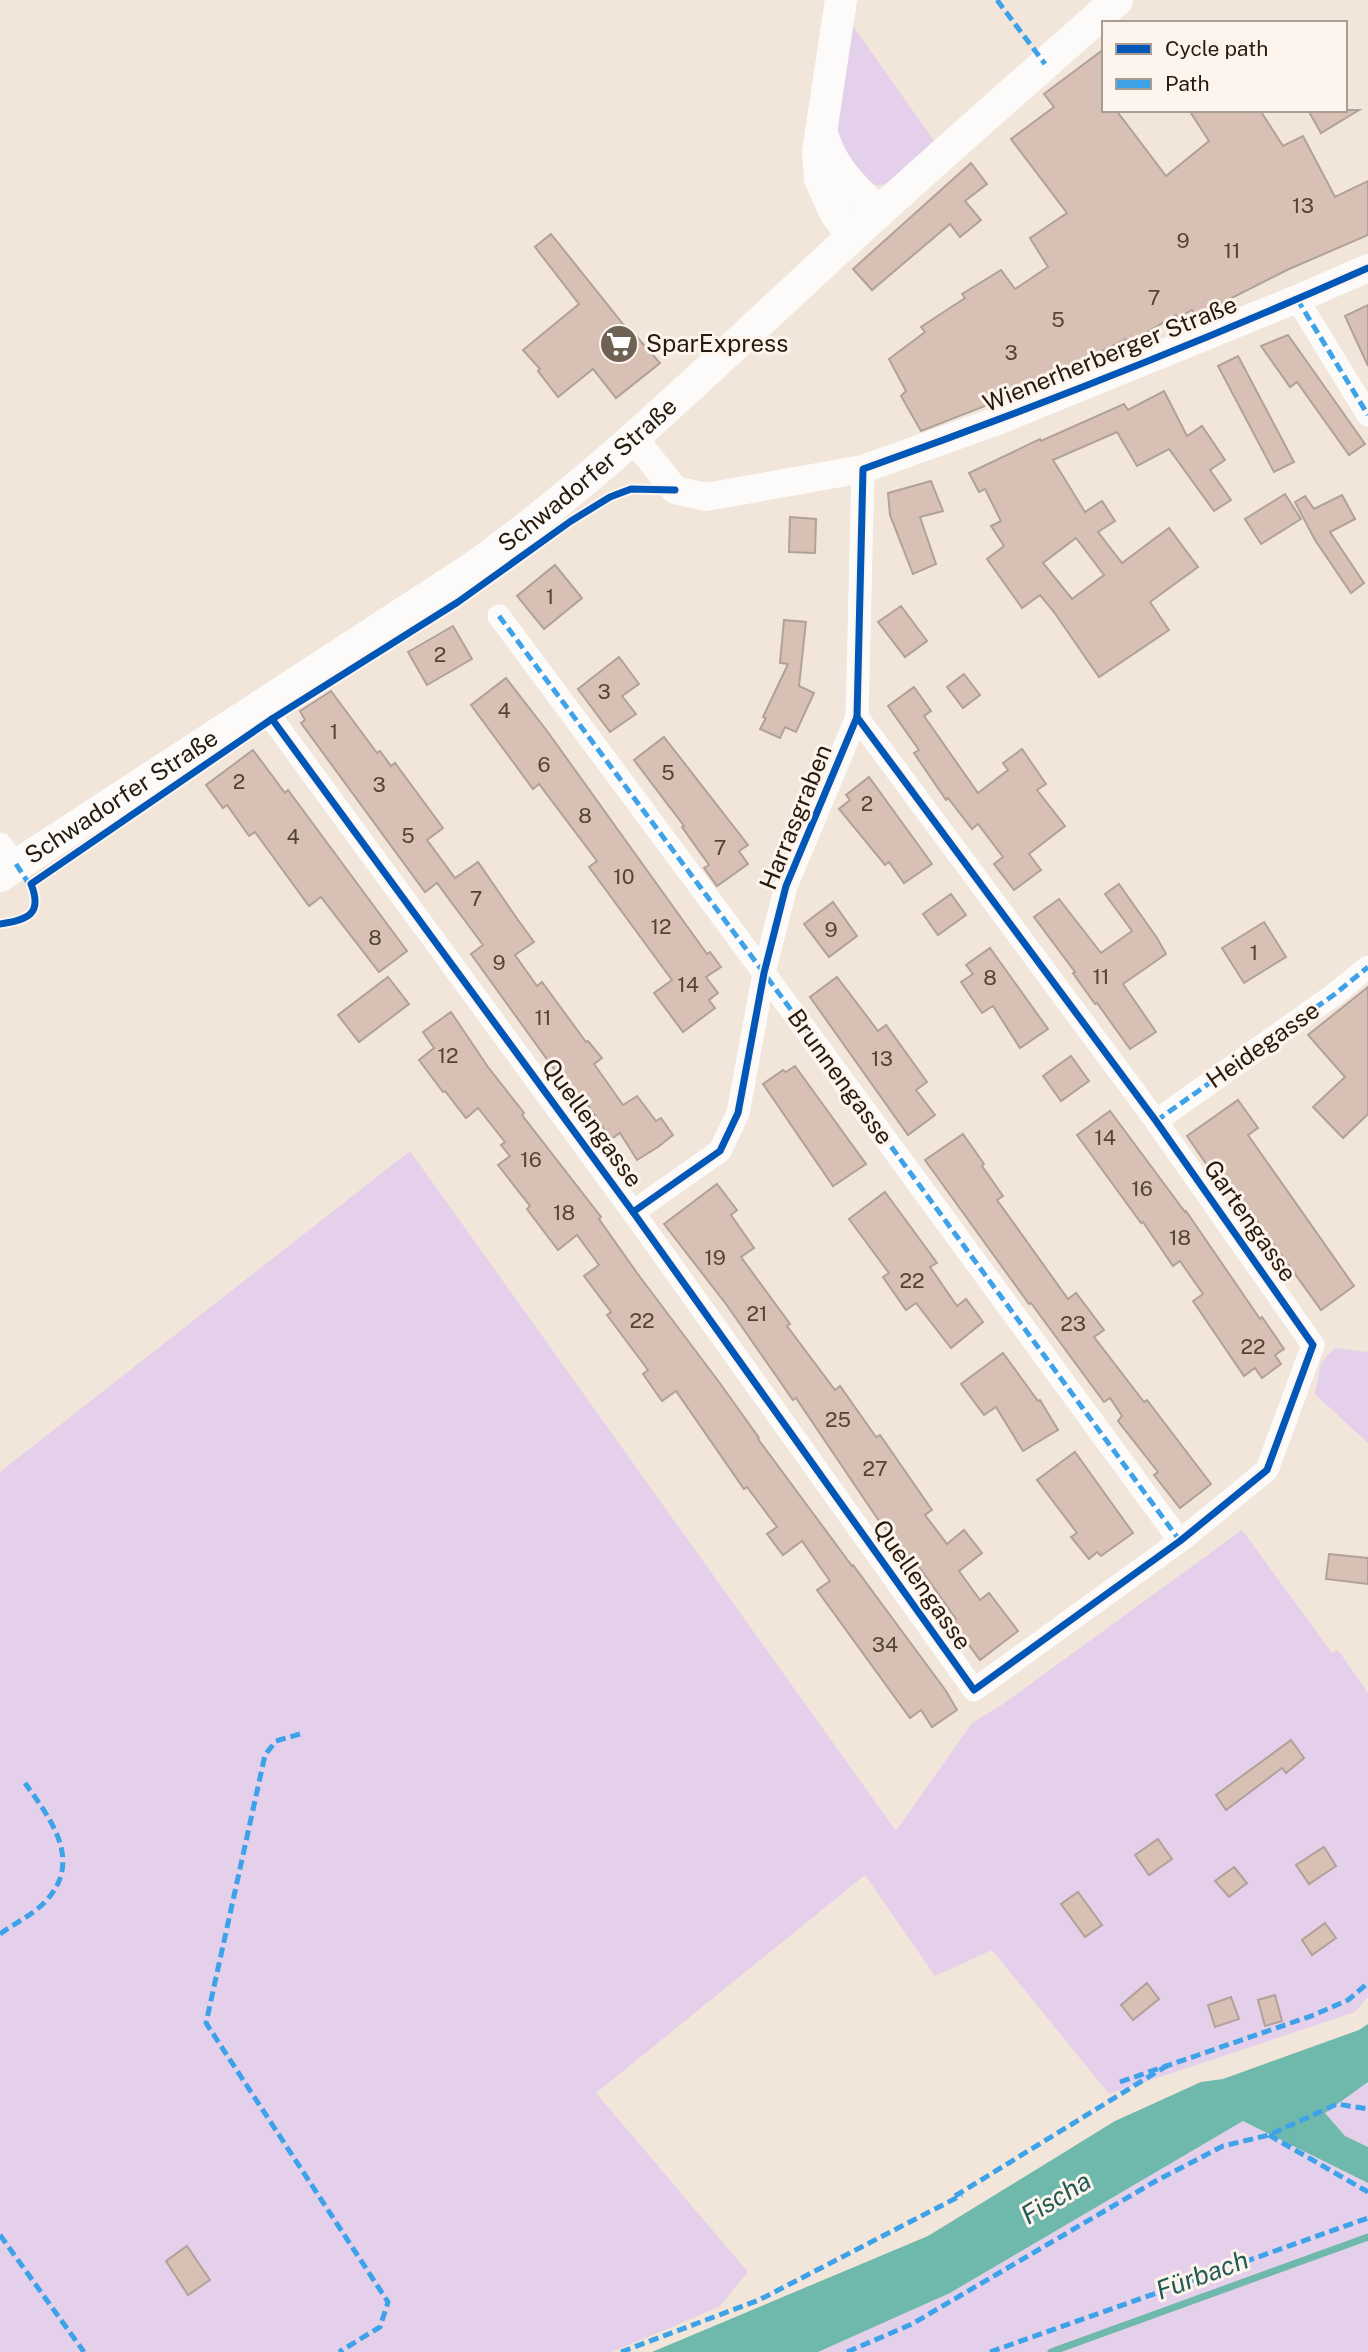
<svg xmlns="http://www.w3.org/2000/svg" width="1368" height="2352" font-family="'Public Sans',sans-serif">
	<rect width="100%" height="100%" fill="#f2e5da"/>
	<g fill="#e4d0ea">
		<polygon points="850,22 937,145 893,184 877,185 862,178 837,136"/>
		<polygon points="410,1151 896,1831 972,1723 1003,1704 1242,1530 1332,1653 1338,1650 1368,1693 1368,1997 1355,2012 1109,2094 992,1950 935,1976 865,1875 596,2093 748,2272 719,2307 612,2352 0,2352 0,1472"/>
		<polygon points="1335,1348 1368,1352 1368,1443 1315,1394 1321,1363"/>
		<polygon points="1368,2082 1368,2147 1345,2136 1325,2113"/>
		<polygon points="1243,2121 1368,2183 1368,2352 818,2352 950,2293"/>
	</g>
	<polygon fill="#6fb8ac" points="1368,2024 1368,2082 1325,2113 1345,2136 1368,2147 1368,2183 1243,2121 950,2293 818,2352 652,2352 928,2236 1115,2121 1201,2082 1223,2079 1359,2030"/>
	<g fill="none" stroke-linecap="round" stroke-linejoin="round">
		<polyline stroke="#6fb8ac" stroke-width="7" points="1051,2352 1368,2237"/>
	</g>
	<g fill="#d8c1b4" stroke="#b0a199" stroke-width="2" fill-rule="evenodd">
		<polygon points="1104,49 1104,110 1116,110 1166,176 1209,141 1189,110 1260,110 1283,146 1303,136 1335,197 1368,181 1368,235 1289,269 1196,316 1192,310 1178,318 1176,315 1129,343 1126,339 1023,391 921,431 901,396 906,391 889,359 925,332 921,327 965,298 962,294 1001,270 1015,289 1048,267 1030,238 1067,213 1011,139 1054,107 1044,94"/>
		<polygon points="1308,110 1359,110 1321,133"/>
		<polygon points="971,163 987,184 965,201 981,220 960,237 950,224 872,290 853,269"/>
		<polygon points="551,234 635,339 637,337 660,363 616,398 593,369 558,397 538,371 540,369 523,350 579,304 535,247"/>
		<polygon points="1368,305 1368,366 1345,316"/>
		<polygon points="1288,335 1365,444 1349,455 1297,382 1290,387 1261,346"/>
		<polygon points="1238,356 1294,462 1274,472 1218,366"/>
		<path d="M1164,391L1187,436L1202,426L1225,460L1210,470L1231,500L1214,511L1169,449L1137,466L1117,432L1053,460L1085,512L1102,501L1115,521L1098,532L1122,563L1169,528L1198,567L1150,602L1169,630L1099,677L1054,612L1040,595L1022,608L987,559L1004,546L991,526L1001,521L985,489L979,492L969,473L1040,439L1041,441L1124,404L1128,410ZM1076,538L1104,575L1072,599L1043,563Z"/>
		<polygon points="931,481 943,511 920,517 936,564 913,574 890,515 888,493"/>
		<polygon points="1285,494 1301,519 1261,544 1245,519"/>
		<polygon points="1342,495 1355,519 1330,532 1364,583 1351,593 1315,540 1295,502 1305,496 1314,509"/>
		<polygon points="790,517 816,519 815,553 789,552"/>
		<polygon points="555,565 582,598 544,629 517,596"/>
		<polygon points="901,606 927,641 905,657 878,622"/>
		<polygon points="784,620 806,622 799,686 814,693 796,732 785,727 780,738 760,729 766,718 763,717 788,664 780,663"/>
		<polygon points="453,626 472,659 427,685 408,652"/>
		<polygon points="619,657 639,684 622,696 636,714 610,732 578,689"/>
		<polygon points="964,674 980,695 963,708 947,687"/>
		<polygon points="506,678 547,731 707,954 710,952 721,967 706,977 718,993 709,1000 715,1008 683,1032 654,993 672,980 589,867 597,861 539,784 533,789 471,705"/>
		<polygon points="914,687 931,711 924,716 978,793 1008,770 1003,763 1022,749 1046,784 1037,790 1065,826 1029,854 1041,870 1014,890 994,864 1003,857 978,824 972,829 948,798 946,800 914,753 919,750 888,706"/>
		<polygon points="331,691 377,753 380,751 391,766 395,763 443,828 427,840 455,878 478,862 518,920 534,942 515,955 537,986 542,982 586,1042 588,1041 602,1058 594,1064 623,1105 637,1096 656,1121 661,1118 673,1135 658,1147 637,1160 620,1133 611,1139 585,1101 580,1105 471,954 483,945 437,883 425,892 301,723 305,720 300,711"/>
		<polygon points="664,737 748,845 739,851 748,864 717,886 704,868 709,865 682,827 684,826 634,760"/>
		<polygon points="253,750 285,793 288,790 407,951 379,972 321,897 309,906 255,832 249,836 227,805 223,808 206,785"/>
		<polygon points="869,777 932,864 904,883 889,862 885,865 839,809 850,800 846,795"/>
		<polygon points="1119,884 1157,938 1166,954 1123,984 1156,1032 1130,1049 1097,1003 1095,1004 1073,973 1075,972 1034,917 1059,899 1101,953 1132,931 1105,894"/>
		<polygon points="951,894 966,915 938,935 923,914"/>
		<polygon points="833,902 857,936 829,957 804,924"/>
		<polygon points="1264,922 1286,957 1244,983 1222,948"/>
		<polygon points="990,948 1048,1029 1020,1048 993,1006 982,1013 961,982 973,974 966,965"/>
		<polygon points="388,977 409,1004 359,1042 338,1015"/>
		<polygon points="837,977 878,1031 886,1025 927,1082 916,1090 935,1115 908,1135 810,997"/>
		<polygon points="1368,987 1368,1114 1343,1138 1313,1107 1345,1077 1308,1035"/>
		<polygon points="451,1012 488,1067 524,1113 522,1115 601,1217 599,1219 637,1273 719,1382 759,1438 758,1439 852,1566 853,1565 946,1691 957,1710 932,1727 921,1710 910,1718 817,1590 830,1581 802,1541 783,1555 767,1534 777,1527 747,1487 744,1489 676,1391 662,1401 643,1374 648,1370 607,1315 611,1312 584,1276 599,1265 577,1235 558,1250 527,1209 530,1206 498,1165 510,1156 501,1145 505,1142 478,1108 466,1118 445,1091 443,1092 419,1060 434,1048 423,1032"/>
		<polygon points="1071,1056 1089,1081 1061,1101 1043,1076"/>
		<polygon points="795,1066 866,1164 833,1186 763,1084 783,1070 786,1072"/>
		<polygon points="1238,1100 1258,1128 1248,1135 1354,1286 1321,1310 1213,1160 1207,1165 1187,1136"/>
		<polygon points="1110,1111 1185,1212 1186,1211 1260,1319 1262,1317 1284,1349 1275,1355 1281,1364 1262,1378 1255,1368 1244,1376 1193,1301 1203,1294 1180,1261 1173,1266 1143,1222 1141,1223 1077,1135"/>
		<polygon points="963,1134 984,1164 982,1166 1003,1196 997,1200 1068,1299 1076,1293 1104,1330 1094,1337 1144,1402 1147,1400 1211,1484 1180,1508 1154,1475 1158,1472 1118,1421 1122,1416 1110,1398 1104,1402 1031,1303 1029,1304 925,1160"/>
		<polygon points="717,1184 737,1210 731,1215 754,1248 741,1257 790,1324 787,1326 835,1390 840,1386 876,1437 880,1435 932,1510 925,1515 947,1544 964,1530 982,1553 959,1571 980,1600 989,1593 1018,1631 980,1660 952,1622 956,1619 910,1554 907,1556 877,1518 796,1398 793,1400 726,1304 664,1224"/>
		<polygon points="885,1192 937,1263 930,1267 957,1306 966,1299 983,1322 951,1348 916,1303 906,1310 883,1277 889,1273 849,1219"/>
		<polygon points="1003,1353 1038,1401 1040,1400 1058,1430 1023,1451 996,1407 984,1415 961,1384"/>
		<polygon points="1075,1452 1133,1533 1101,1556 1097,1552 1089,1559 1071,1537 1077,1533 1037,1480"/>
		<polygon points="1329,1554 1368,1558 1368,1584 1326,1579"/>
		<polygon points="1291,1740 1304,1758 1286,1773 1282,1768 1226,1810 1216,1795"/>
		<polygon points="1158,1839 1172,1859 1149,1875 1135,1855"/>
		<polygon points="1324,1847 1336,1866 1309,1884 1296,1865"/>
		<polygon points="1234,1867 1247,1883 1229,1897 1215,1881"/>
		<polygon points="1078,1892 1102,1925 1085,1937 1061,1904"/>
		<polygon points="1325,1923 1336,1938 1312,1955 1302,1940"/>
		<polygon points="1147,1983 1159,1999 1133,2020 1121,2005"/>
		<polygon points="1275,1995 1282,2021 1265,2026 1258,2000"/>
		<polygon points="1231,1997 1239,2019 1215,2027 1208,2005"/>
		<polygon points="187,2246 210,2280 188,2295 166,2261"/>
	</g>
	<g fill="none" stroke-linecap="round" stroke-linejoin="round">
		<g stroke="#fdfbf9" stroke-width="23">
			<polyline points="1297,299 1368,415"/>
			<polyline points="499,616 764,973 1180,1541"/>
			<polyline points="262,705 633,1212 974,1690 1180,1541 1267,1470 1313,1345 1156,1121 857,717"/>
			<polyline points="0,844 16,864"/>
			<polyline points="1156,1121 1335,994 1368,967"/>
			<polyline points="633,1212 720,1151 738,1113 764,973 786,886 857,717 863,469"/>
		</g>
		<polyline stroke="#fdfbf9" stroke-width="28" points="635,440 675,490 706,497 863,469 1000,420 1297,299 1368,268"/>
		<g stroke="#fdfbf9" stroke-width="32">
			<polyline points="841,0 818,152 820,179 835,212 852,236"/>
			<path d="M824,139C833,170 857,190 878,213"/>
			<path id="s1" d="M0,876L471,569C596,480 704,373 816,270C914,178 1016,90 1117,0"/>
		</g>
		<g stroke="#3ea2e9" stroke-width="5" stroke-dasharray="10 5" stroke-linecap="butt">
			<polyline points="997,0 1045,64"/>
			<polyline points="1297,299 1368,415"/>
			<polyline points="499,616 764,973 1180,1541"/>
			<polyline points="16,864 33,890"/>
			<polyline points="1156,1121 1335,994 1368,967"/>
			<polyline points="300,1734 276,1741 265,1755 206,2023 388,2302 380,2327 339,2352"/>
			<path d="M0,1934C14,1924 32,1915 44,1903C84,1862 52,1821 25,1783"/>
			<polyline points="1120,2082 1314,2015 1348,2000 1368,1983"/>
			<polyline points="1269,2135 1368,2192"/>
			<polyline points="955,2196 1168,2065"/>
			<polyline points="0,2235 84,2352"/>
			<polyline points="621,2352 759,2300 962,2195"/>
			<polyline points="847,2352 912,2324 1154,2182 1223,2146 1269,2135 1337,2104 1368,2109"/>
			<polyline points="990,2352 1368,2218"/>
		</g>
		<defs>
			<g id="cycleway">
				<polyline points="272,719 633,1212 974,1690 1180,1541 1267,1470 1313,1345 1156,1121 857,717"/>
				<path d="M0,924C28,920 43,914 31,884L272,719L458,602L571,521L610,497L631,489L675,490"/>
				<path d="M633,1212L720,1151L738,1113L764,973L786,886L857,717L863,469C1034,408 1202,342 1368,268"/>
			</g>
		</defs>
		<use href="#cycleway" stroke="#fcf4ed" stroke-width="11"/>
		<use href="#cycleway" stroke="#0057b8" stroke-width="7"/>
	</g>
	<defs>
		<symbol id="supermarket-disc" viewBox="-11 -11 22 22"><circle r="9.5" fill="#6f6154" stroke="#fcf4ed"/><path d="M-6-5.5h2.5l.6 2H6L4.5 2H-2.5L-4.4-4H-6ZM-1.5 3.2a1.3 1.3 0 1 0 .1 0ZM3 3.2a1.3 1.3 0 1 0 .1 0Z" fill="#fff"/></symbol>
	</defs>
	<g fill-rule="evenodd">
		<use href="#supermarket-disc" x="597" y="322" width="44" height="44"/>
	</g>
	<g text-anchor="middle" stroke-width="6" stroke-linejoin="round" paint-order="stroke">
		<g font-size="21" fill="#544436">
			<text x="1303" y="213">13</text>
			<text x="1183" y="248">9</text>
			<text x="1232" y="258">11</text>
			<text x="1154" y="305">7</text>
			<text x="1058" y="327">5</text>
			<text x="1011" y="360">3</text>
			<text x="550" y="604">1</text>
			<text x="440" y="662">2</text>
			<text x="604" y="699">3</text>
			<text x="504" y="718">4</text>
			<text x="334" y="739">1</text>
			<text x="544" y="772">6</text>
			<text x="668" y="780">5</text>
			<text x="239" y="789">2</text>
			<text x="379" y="792">3</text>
			<text x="867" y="811">2</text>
			<text x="585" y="823">8</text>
			<text x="408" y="843">5</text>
			<text x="293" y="844">4</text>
			<text x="720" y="855">7</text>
			<text x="624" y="884">10</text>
			<text x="476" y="906">7</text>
			<text x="661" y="934">12</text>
			<text x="831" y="937">9</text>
			<text x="375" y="945">8</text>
			<text x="1254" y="960">1</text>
			<text x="499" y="970">9</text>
			<text x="1101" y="984">11</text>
			<text x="990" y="985">8</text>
			<text x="688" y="992">14</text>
			<text x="543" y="1025">11</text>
			<text x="448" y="1063">12</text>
			<text x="882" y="1066">13</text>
			<text x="1105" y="1145">14</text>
			<text x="531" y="1167">16</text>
			<text x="1142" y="1196">16</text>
			<text x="564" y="1220">18</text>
			<text x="1180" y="1245">18</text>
			<text x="715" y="1265">19</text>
			<text x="912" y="1288">22</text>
			<text x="757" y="1321">21</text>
			<text x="642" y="1328">22</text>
			<text x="1073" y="1331">23</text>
			<text x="1253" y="1354">22</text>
			<text x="838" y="1427">25</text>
			<text x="875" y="1476">27</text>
			<text x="885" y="1652">34</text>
		</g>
		<g font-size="24" fill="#281a0c" stroke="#fcf4ed" text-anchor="start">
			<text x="646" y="352">SparExpress</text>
		</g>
		<g font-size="24" fill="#281a0c" stroke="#fcf4ed">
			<text transform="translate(1110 354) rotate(-22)" y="8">Wienerherberger Straße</text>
			<text dy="8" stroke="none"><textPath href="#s1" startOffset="712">Schwadorfer Straße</textPath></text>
			<text dy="8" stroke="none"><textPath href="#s1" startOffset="145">Schwadorfer Straße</textPath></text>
			<text transform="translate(796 817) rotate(-68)" y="8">Harrasgraben</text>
			<text transform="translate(1263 1045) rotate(-35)" y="8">Heidegasse</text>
			<text transform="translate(840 1077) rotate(54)" y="8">Brunnengasse</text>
			<text transform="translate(592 1123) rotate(54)" y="8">Quellengasse</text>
			<text transform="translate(1250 1221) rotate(55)" y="8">Gartengasse</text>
			<text transform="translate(922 1585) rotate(55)" y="8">Quellengasse</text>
		</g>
		<g font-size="26" font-style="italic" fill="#215b55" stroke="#fcf4ed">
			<text transform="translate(1056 2198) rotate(-31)" y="9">Fischa</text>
			<text transform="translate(1202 2275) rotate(-20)" y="9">Fürbach</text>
		</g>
	</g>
	<rect x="1102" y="21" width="245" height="91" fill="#fcf4ed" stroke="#a79d93" stroke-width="2"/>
	<rect x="1116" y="44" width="35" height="10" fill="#0057b8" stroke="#a79d93" stroke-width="2"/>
	<text x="1165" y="56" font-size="21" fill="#281a0c">Cycle path</text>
	<rect x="1116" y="79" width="35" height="10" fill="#3ea2e9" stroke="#a79d93" stroke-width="2"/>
	<text x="1165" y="91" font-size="21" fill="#281a0c">Path</text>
</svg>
